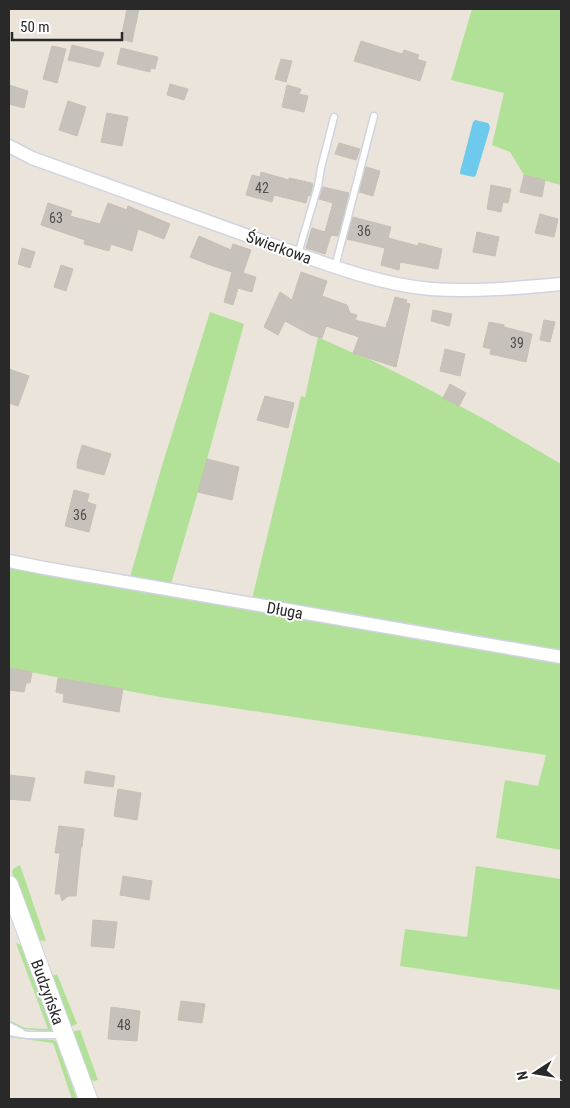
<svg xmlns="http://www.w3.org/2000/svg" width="570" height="1108" font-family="'Roboto Condensed',sans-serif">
	<rect width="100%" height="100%" fill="#ebe4da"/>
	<g fill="#b0e197">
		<polygon points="472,9 561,9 561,185 524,175 510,152 492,145 504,93 451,80"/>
		<polygon points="210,312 244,324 198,492 171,584 130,577 161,469"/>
		<polygon points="318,337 353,353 369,359 413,381 486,420 561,464 561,652 252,599 301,396 305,397"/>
		<polygon points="9,566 561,663 561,850 496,838 505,780 538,786 546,755 160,697 9,668"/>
		<polygon points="20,865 46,941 36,940 12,872 14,868"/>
		<polygon points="476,866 561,879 561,990 400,966 405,929 467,937"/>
		<polygon points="16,943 21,945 52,1030 51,1032 23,1029 10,1023 11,1021 25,1028 48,1029"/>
		<polygon points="57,974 77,1024 69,1027 52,976"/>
		<polygon points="80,1030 98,1080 94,1081 87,1079 71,1032"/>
		<polygon points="9,1035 53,1040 56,1041 77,1099 72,1099 53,1043 9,1037"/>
	</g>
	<polygon fill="#6ecaec" points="475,120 488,123 489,124 490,128 476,175 474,177 460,174 460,172 473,122"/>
	<g fill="#c6c1ba" stroke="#c6c0b4">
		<polygon points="127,9 139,9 132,42 121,39"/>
		<polygon points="361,41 402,54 404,50 419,55 417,59 426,62 420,81 354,61"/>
		<polygon points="72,45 104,53 99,67 68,60"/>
		<polygon points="52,46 66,49 57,83 43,79"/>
		<polygon points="121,48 158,57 155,69 150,68 150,72 117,64"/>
		<polygon points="281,59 292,61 286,82 275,79"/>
		<polygon points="170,84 188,89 184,100 167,95"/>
		<polygon points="9,85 28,91 24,108 9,104"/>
		<polygon points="287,85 301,89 299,94 308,96 304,112 282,107"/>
		<polygon points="68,101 86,107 77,136 59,130"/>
		<polygon points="107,113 128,117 122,146 101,142"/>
		<polygon points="339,143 360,149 356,160 335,154"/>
		<polygon points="366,167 380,171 373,196 359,192"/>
		<polygon points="261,172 289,180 289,178 294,179 311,183 313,184 310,196 308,195 306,203 274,195 272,202 246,195 252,175 260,177"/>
		<polygon points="524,175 545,180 542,197 520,192"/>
		<polygon points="491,185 511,189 508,203 503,202 501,212 487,209"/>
		<polygon points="323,187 349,193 338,236 331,235 325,254 306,248 312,228 325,232 333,203 319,199"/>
		<polygon points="48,203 72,211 70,216 100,224 108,203 127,210 128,206 170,224 164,239 138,229 132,251 111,244 109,251 84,244 85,240 41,225"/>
		<polygon points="540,214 558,219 554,237 535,233"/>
		<polygon points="353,217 391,227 388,238 418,246 419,243 442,249 438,269 400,262 399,270 381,265 385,248 347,239"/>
		<polygon points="477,232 499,237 495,256 473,252"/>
		<polygon points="199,236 231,250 233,244 251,250 243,273 256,277 252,292 238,288 233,305 224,302 232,272 210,265 190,257"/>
		<polygon points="22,248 35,252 30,268 18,264"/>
		<polygon points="61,265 73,269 66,291 54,287"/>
		<polygon points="301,272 327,281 322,296 347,305 350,313 357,315 355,320 386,328 387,322 388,322 395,297 407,300 406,303 410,304 396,367 353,353 359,337 326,326 322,338 311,335 285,321 278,335 264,327 280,292 292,300"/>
		<polygon points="433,310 452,314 449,326 431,321"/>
		<polygon points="544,320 555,322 550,342 540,340"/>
		<polygon points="489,322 504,325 504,327 532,334 526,362 490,354 491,349 483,347"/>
		<polygon points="445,349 465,354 460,376 440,371"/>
		<polygon points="9,369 29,376 18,406 9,403"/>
		<polygon points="450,384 466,393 459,406 443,398"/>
		<polygon points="265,396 294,403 288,428 257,420"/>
		<polygon points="82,445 111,454 104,475 77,468 77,463"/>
		<polygon points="207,459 239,467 232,500 198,492"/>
		<polygon points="74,490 89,494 87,502 96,505 89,532 65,526"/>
		<polygon points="9,668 32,672 30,683 26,683 24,692 9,690"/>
		<polygon points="58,678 123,689 119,712 63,702 64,694 56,692"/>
		<polygon points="86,771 115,776 113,787 84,783"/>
		<polygon points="9,775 35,778 30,801 9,799"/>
		<polygon points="118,789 141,793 137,820 114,816"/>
		<polygon points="59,826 84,829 82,847 81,847 76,896 68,896 62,901 60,894 55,894 60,853 55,853"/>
		<polygon points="123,876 152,881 149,900 120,895"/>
		<polygon points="93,920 117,922 114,948 91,946"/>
		<polygon points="181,1001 205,1004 202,1023 178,1020"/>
		<polygon points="111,1007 140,1011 137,1041 108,1039"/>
	</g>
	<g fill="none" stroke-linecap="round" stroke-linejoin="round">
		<defs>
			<g id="lane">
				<polyline points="298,254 318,186 321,168 334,117"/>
				<polyline points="335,267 374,116"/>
				<polyline points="9,1026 21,1032"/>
				<polyline points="9,1032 28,1035 63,1035"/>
			</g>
			<g id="street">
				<path d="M9,146L32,158L298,254C340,269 385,285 431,289C475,292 518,288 561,284"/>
				<polyline points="9,561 44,568 561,657"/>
			</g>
			<polyline id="secondary" points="9,885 88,1099"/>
		</defs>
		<use href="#lane" stroke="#d0d3e1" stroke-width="9"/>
		<use href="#street" stroke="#d0d3e1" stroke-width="15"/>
		<use href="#secondary" stroke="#d0d3e1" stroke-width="20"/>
		<use href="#lane" stroke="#fff" stroke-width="6"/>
		<use href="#street" stroke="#fff" stroke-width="12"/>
		<use href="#secondary" stroke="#fff" stroke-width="18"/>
	</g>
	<g text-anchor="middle" stroke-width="4" stroke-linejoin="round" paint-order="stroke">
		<g font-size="14" fill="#504f4d">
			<text x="262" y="193">42</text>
			<text x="56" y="223">63</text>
			<text x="364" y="236">36</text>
			<text x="517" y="348">39</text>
			<text x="80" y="520">36</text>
			<text x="124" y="1030">48</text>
		</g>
		<g font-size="16" fill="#292929" stroke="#fff">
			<text transform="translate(279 247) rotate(20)" y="6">Świerkowa</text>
			<text transform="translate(285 610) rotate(10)" y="6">Długa</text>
			<text transform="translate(48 992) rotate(70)" y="6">Budzyńska</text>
		</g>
	</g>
	<rect width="570" height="1108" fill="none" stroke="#292929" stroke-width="20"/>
	<g transform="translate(535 1073) rotate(258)" stroke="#ffffff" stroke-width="4" paint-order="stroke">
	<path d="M0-4L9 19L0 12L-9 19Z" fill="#292929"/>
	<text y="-8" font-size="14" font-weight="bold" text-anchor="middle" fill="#292929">N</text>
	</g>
	<path d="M12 32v8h110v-8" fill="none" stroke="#292929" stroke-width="2.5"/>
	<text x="20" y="32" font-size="15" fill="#292929" stroke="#ffffff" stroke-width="4" paint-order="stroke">50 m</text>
</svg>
